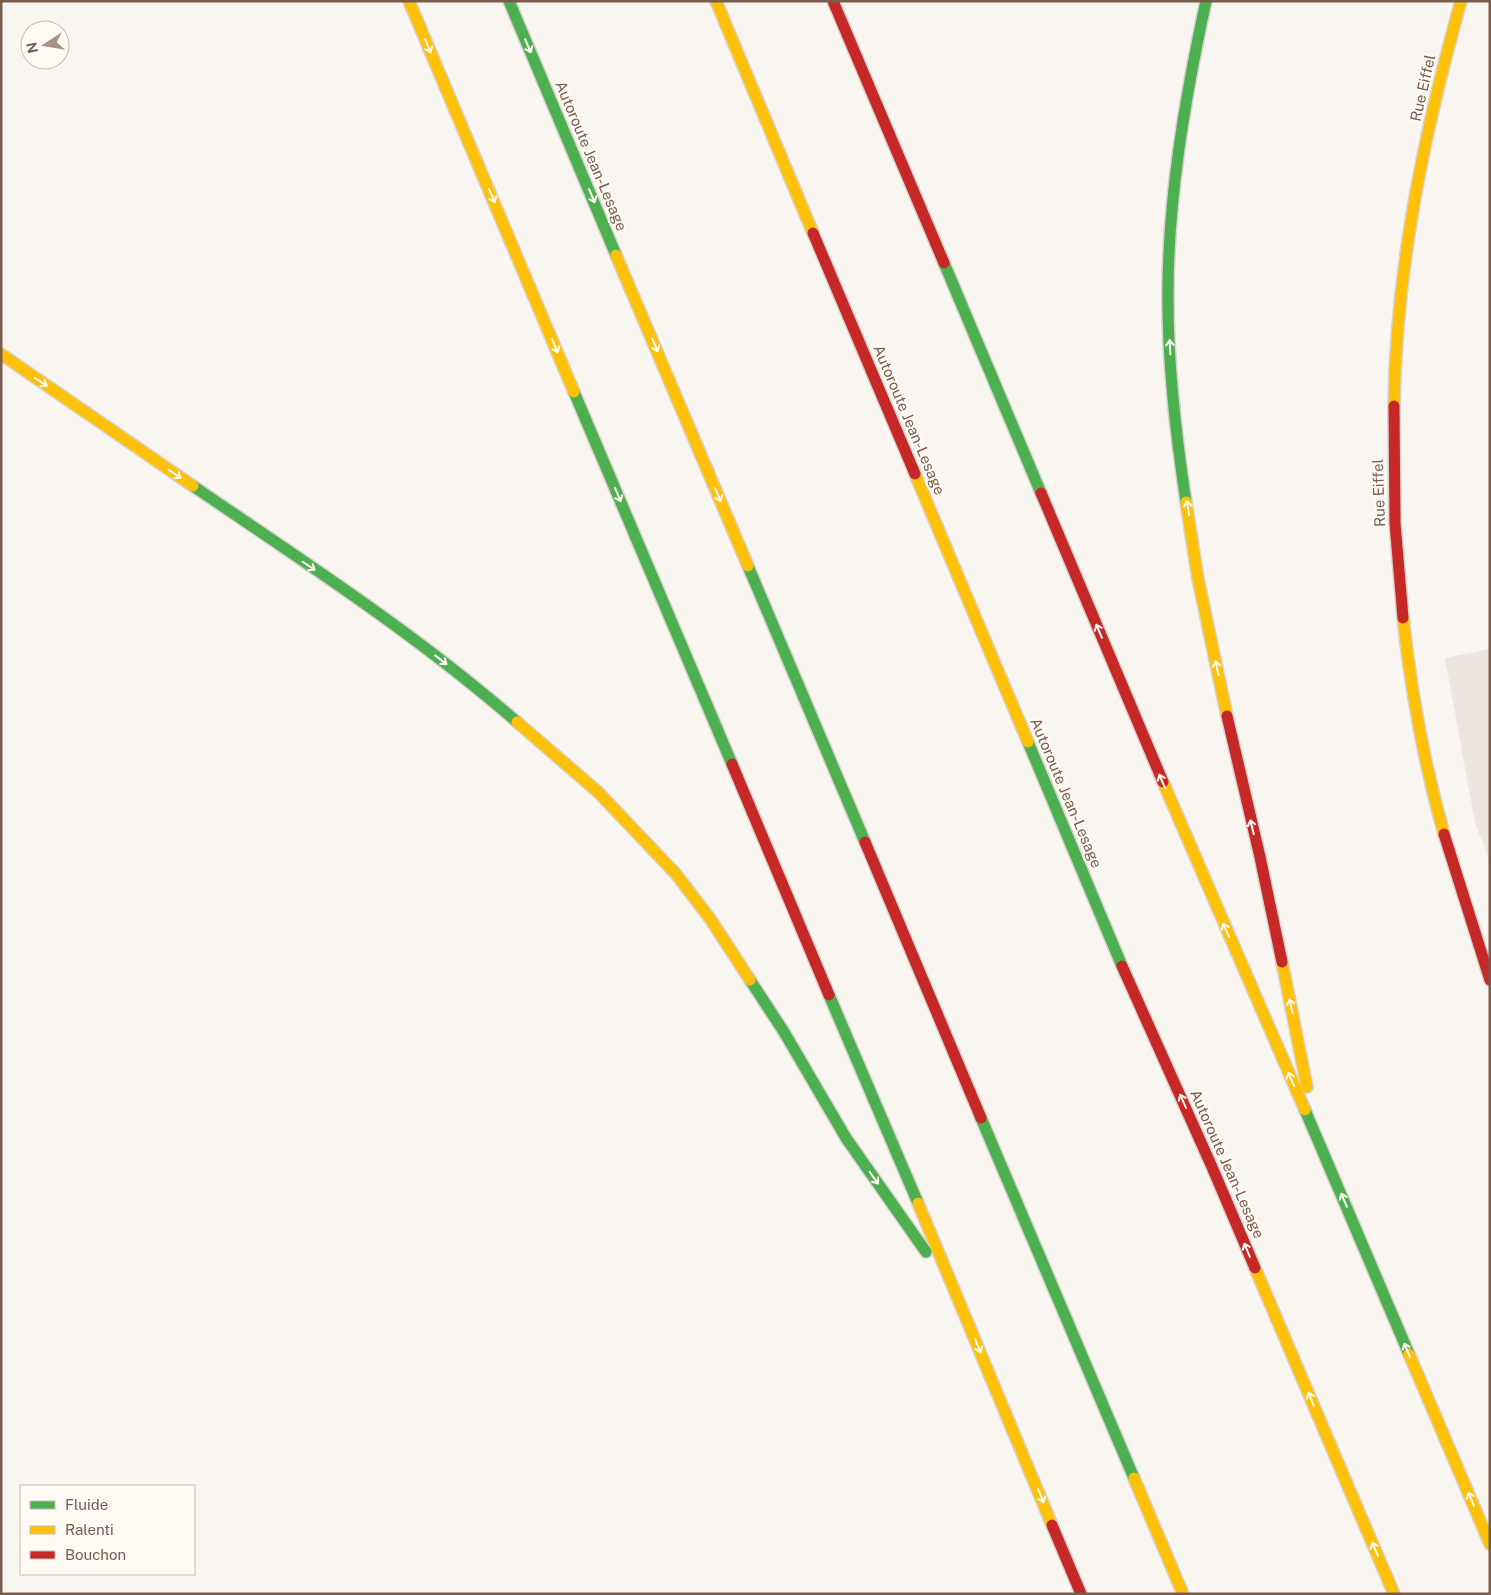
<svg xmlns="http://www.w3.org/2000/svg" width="1491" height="1595" font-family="'Public Sans',sans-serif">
	<rect width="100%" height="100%" fill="#f9f5f0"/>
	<polygon fill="#ede5e0" points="1490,649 1490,861 1475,823 1445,658"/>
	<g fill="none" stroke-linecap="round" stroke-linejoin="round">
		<defs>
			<g id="fast">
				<polyline points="509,1 616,255"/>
				<polyline points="944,263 1041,493"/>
				<polyline points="574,392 732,764"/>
				<path d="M193,486C303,561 416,634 517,722"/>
				<path d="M1186,502C1176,436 1168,369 1168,302C1167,202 1185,98 1206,1"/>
				<polyline points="748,566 865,842"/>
				<polyline points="1028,742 1122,966"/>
				<polyline points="750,980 784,1032 846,1138 926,1252"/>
				<polyline points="829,995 918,1203"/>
				<polyline points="1305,1110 1409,1354"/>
				<polyline points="981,1118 1134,1478"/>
			</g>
			<g id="slow">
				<polyline points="409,1 574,392"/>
				<polyline points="716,1 813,233"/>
				<polyline points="616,255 748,566"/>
				<polyline points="1,354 193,486"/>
				<path d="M1394,406C1396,268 1424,133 1461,1"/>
				<polyline points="915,474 1028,742"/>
				<polyline points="1186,502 1198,579 1227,716"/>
				<path d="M1403,618C1411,691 1424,763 1444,834"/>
				<polyline points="517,722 598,792 676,874 711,920 750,980"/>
				<polyline points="1163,782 1305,1110"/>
				<polyline points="1282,962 1307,1087"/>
				<polyline points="918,1203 1052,1525"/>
				<polyline points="1255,1268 1394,1594"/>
				<polyline points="1409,1354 1490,1544"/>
				<polyline points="1134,1478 1183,1594"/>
			</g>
			<g id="jam">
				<polyline points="833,1 944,263"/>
				<polyline points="813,233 915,474"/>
				<polyline points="1394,406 1395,523 1403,618"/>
				<polyline points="1041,493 1163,782"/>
				<polyline points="1227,716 1260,857 1282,962"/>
				<polyline points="732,764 829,995"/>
				<polyline points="1444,834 1490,980"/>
				<polyline points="865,842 981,1118"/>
				<polyline points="1122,966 1212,1167 1255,1268"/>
				<polyline points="1052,1525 1081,1594"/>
			</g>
		</defs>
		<use href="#fast" stroke="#d9d2cb" stroke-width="14"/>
		<use href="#slow" stroke="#d9d2cb" stroke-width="14"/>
		<use href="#jam" stroke="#d9d2cb" stroke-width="14"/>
		<use href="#fast" stroke="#4caf50" stroke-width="11"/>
		<use href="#slow" stroke="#ffc107" stroke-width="11"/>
		<use href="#jam" stroke="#c62828" stroke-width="11"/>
	</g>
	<defs><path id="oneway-shaft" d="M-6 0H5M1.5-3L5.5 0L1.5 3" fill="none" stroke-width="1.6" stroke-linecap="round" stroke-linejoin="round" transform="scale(1.25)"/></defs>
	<g stroke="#fffaf3">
		<use href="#oneway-shaft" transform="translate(428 46) rotate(67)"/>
		<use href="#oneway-shaft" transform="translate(528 46) rotate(67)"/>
		<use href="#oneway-shaft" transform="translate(492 196) rotate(67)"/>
		<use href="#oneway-shaft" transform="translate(592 196) rotate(67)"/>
		<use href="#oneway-shaft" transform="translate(655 345) rotate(67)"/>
		<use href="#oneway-shaft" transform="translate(555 346) rotate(67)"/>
		<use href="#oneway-shaft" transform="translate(1170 347) rotate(-93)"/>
		<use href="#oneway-shaft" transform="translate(41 382) rotate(34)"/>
		<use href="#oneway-shaft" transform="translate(175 474) rotate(34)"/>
		<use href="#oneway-shaft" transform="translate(618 495) rotate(67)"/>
		<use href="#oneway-shaft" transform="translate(718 495) rotate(67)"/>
		<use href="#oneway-shaft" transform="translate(1188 508) rotate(-99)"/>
		<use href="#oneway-shaft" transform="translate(309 566) rotate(34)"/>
		<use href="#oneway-shaft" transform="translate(1099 631) rotate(-113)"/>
		<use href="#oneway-shaft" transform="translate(441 660) rotate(38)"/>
		<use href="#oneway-shaft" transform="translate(1217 668) rotate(-102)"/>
		<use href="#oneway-shaft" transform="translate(1162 781) rotate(-113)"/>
		<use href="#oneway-shaft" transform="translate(1252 827) rotate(-104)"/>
		<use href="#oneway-shaft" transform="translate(1226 930) rotate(-114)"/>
		<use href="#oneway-shaft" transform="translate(1291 1006) rotate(-102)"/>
		<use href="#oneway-shaft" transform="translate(1291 1079) rotate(-114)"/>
		<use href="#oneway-shaft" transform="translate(1183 1101) rotate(-114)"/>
		<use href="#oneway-shaft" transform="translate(874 1178) rotate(55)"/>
		<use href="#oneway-shaft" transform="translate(1344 1200) rotate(-113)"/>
		<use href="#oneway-shaft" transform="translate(1247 1250) rotate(-113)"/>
		<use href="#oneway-shaft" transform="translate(978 1346) rotate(67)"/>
		<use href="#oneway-shaft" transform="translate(1407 1350) rotate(-113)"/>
		<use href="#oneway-shaft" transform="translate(1311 1399) rotate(-113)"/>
		<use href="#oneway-shaft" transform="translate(1041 1496) rotate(67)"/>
		<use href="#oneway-shaft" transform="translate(1471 1499) rotate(-113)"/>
		<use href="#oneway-shaft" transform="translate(1375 1549) rotate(-113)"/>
	</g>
	<g text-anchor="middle" stroke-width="4.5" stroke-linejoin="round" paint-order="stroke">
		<g font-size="15" fill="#7a5c4d" stroke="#fffaf3">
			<text transform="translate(1423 88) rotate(-77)" y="5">Rue Eiffel</text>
			<text transform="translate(591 156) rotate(67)" y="5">Autoroute Jean-Lesage</text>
			<text transform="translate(909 420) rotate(67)" y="5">Autoroute Jean-Lesage</text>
			<text transform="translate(1379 493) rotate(-92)" y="5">Rue Eiffel</text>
			<text transform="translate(1066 793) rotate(67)" y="5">Autoroute Jean-Lesage</text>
			<text transform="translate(1227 1164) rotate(66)" y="5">Autoroute Jean-Lesage</text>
		</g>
	</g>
	<rect width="1491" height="1595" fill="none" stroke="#7a5c4d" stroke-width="5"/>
	<rect x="20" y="1485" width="175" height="90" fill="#fffaf3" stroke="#cabbb1"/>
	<rect x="30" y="1501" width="25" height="8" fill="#4caf50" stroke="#cabbb1"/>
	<text x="65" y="1510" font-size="15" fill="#7a5c4d">Fluide</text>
	<rect x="30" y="1526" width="25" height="8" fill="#ffc107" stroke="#cabbb1"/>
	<text x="65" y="1535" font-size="15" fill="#7a5c4d">Ralenti</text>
	<rect x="30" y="1551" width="25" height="8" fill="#c62828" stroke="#cabbb1"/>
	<text x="65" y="1560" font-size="15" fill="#7a5c4d">Bouchon</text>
	<g transform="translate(45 45) rotate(258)"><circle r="24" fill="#fffaf3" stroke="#cabbb1"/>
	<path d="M0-4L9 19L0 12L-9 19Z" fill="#a69286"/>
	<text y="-8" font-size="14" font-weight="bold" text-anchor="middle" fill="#7a5c4d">N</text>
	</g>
</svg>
